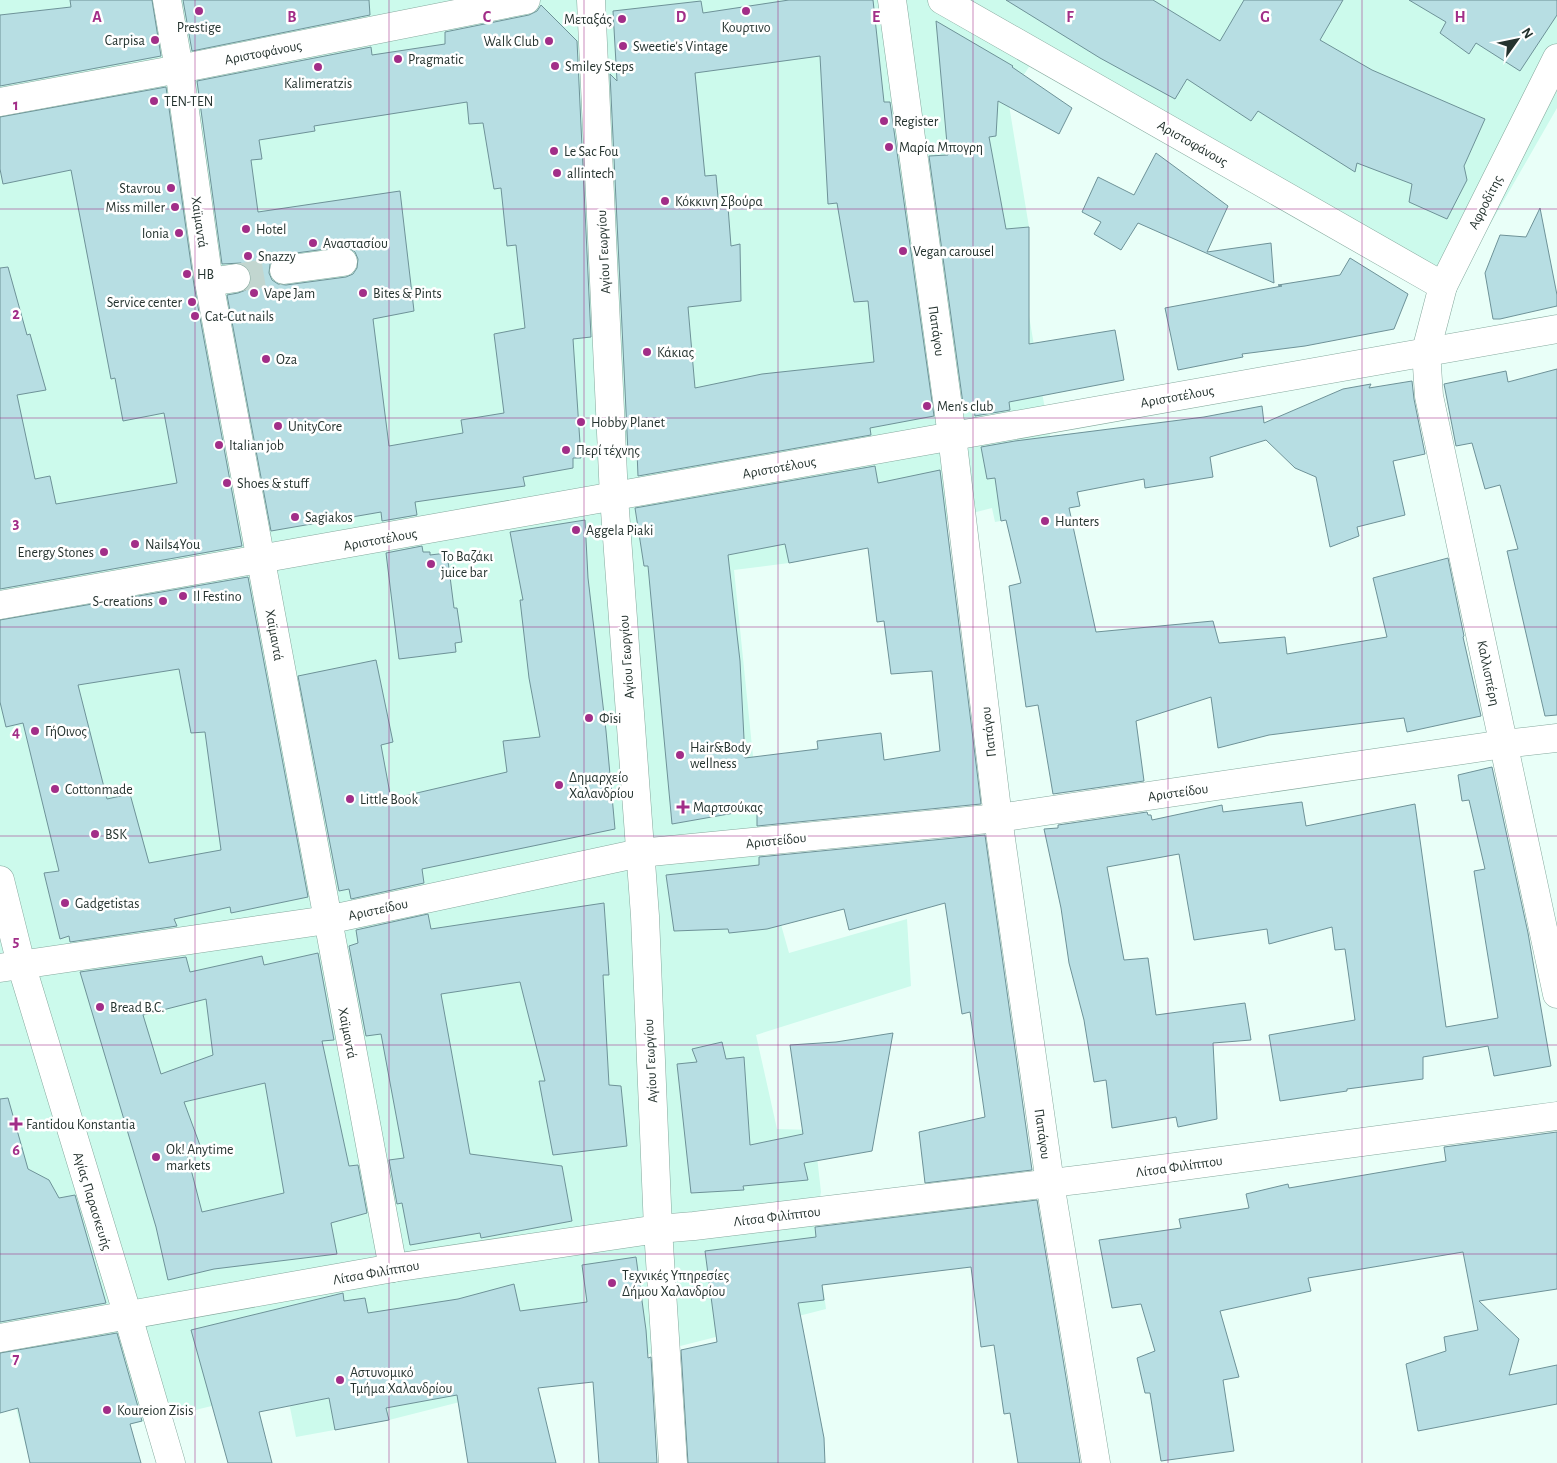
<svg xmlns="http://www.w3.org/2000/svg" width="1557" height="1463" font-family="'Alegreya Sans',sans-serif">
	<rect width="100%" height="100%" fill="#e9fff8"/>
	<polygon fill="#ccfaec" points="0,0 1557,0 1557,108 1446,301 1042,47 1008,99 1029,227 1029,316 1043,398 1051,441 1068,438 1080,506 995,522 992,508 949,519 867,534 868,548 789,563 734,570 764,864 789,953 907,919 911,986 756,1035 777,1129 814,1130 821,1192 815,1225 826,1309 389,1420 296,1437 286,1388 187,1412 26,1447 0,1347"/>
	<g fill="#b7dee3" stroke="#6e9298" fill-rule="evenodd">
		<polygon points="70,0 152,0 161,56 0,86 0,15 71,7"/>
		<polygon points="183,0 369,0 370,15 192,51"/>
		<path d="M789,0H873L884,102H890L934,416L870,428L871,435L638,476L637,452L628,453L610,74L617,81L613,11L701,1L703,13ZM820,56L828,204L837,203L854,302L868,301L874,362L762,374L695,388L688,307L741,301L740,244L731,246L728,207L719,208L716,175L705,176L695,73Z"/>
		<polygon points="1006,0 1153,0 1220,41 1244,0 1343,0 1320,40 1372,70 1485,119 1464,166 1467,180 1447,219 1409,202 1412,184 1357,163 1355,172 1258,111 1251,121 1187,79 1175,99 1100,58"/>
		<polygon points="1409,0 1557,0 1557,15 1520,71 1476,43 1469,54 1440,33 1446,22"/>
		<path d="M541,5L577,41L591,337L573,339L581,458H573V468L523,477L525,486L415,502L417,515L382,521L381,512L271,531L227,295L238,293L246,290L251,283V275L248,268L241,263L222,264L197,81L371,47L372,55L445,44V32L529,15L537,11ZM467,102L469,124L483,123L494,189L501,188L507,246L516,245L525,328L494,334L504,413L461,420L463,433L389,446L373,319L414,311L400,191L258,212L251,160L262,159L259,140L315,131L314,126ZM341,247L349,248L355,252L358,259L357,268L353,274L346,277L286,285L278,284L272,280L269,273L270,264L274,258L281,255Z"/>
		<polygon points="936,21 1013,66 1012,67 1072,108 1059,134 998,101 996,136 989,137 1006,229 1029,227 1029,344 1115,330 1124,380 1009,402 1010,410 975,416 974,409 964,411 929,156 948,155"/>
		<polygon points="166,87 194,285 242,546 0,589 0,268 8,267 27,335 30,334 46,390 17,395 35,479 50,476 56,504 177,483 164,413 123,421 115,378 111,379 71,170 3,184 0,169 0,117"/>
		<polygon points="1156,153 1228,206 1207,252 1271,243 1274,283 1138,223 1121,250 1094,234 1101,222 1082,212 1098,177 1134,195"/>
		<polygon points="1540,208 1557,295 1557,306 1500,319 1493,319 1485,273 1500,235 1526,237"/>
		<polygon points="1350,258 1408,294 1394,329 1305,346 1242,354 1243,357 1178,370 1165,308 1282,286 1278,285 1340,275"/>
		<polygon points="1557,369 1557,715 1545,716 1507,551 1518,549 1500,485 1485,489 1472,443 1456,446 1444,384 1506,371 1508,382"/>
		<polygon points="1412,381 1414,399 1425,454 1393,461 1405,515 1357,527 1359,536 1330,547 1316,477 1295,468 1266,440 1210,457 1213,477 1145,488 1144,479 1077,492 1080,506 1069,508 1096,632 1213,621 1219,643 1285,637 1287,654 1387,637 1373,578 1448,558 1464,636 1463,637 1481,716 1407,732 1404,718 1269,735 1218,748 1211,697 1136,721 1144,781 1053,794 1038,705 1026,707 1009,586 1021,583 1006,520 1001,521 995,478 987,479 981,447 1015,441 1204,417 1262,406 1264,423 1343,389 1371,384 1369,388"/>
		<path d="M875,466L878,483L940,470L981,804L757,826V809L672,824L648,566H644L635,508ZM785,544L789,563L868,548L877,622L884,621L891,674L932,671L940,751L884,760L881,733L817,741L818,749L745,758L740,661L728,555Z"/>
		<polygon points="585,520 588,578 606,731 615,829 422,869 424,883 351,899 349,889 339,891 298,676 376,660 393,742 381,745 391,799 507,772 503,741 540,737 529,678 520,600 523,600 510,532"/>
		<polygon points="422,546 423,552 430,552 430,555 447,553 454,608 457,608 462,642 455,643 456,652 399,659 386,553"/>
		<path d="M248,577L308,897L231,913L230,907L174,919L177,926L70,942L69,936L60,939L44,873L59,871L23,723L6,727L0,702V620ZM179,669L191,733L205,732L221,850L149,863L130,794L107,799L78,685Z"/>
		<polygon points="1492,767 1528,933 1551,1066 1494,1076 1488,1046 1423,1057 1423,1079 1347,1089 1347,1091 1280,1101 1269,1035 1355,1020 1345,949 1335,950 1332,927 1269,944 1267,929 1194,940 1179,854 1107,867 1124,960 1148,958 1156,1015 1245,1003 1251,1040 1213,1043 1217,1119 1178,1127 1176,1117 1112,1128 1106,1080 1094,1082 1084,1020 1069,963 1061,908 1044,829 1058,828 1058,825 1147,812 1148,815 1151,815 1152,820 1222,805 1223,812 1302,802 1306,826 1415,804 1446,1027 1498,1018 1474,871 1485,869 1469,800 1462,801 1458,775"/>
		<polygon points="985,835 1032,1170 925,1183 919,1132 985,1117 970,1012 962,1014 945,903 849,930 844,909 767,929 729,933 728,929 674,931 666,875 759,865 759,857"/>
		<polygon points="604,903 609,975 603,975 609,1085 621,1086 627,1146 553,1155 539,1081 545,1081 520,982 441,994 470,1154 562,1166 572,1221 481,1238 480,1233 410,1245 402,1203 397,1204 389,1160 404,1158 381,1034 366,1036 349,946 358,943 356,930 428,914 431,929"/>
		<path d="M318,953L334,1040L322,1041L349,1166L358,1165L367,1213L331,1223L337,1254L214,1269L168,1280L156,1227L80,972L186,957L190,972L262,956L264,965ZM206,999L213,1055L161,1074L143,1015ZM265,1083L284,1193L202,1212L187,1154L201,1148L184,1102Z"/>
		<polygon points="893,1033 872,1151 804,1163 808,1180 743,1186 744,1190 691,1193 677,1064 697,1062 692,1049 722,1042 726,1059 744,1057 750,1145 803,1134 790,1045 836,1042"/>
		<polygon points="8,1098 28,1169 49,1180 59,1198 75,1195 106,1303 0,1322 0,1099"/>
		<polygon points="1557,1132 1557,1289 1479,1301 1519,1339 1509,1375 1557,1365 1557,1404 1418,1431 1406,1364 1446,1351 1444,1337 1478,1330 1463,1252 1308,1278 1311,1291 1220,1311 1239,1377 1223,1380 1234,1451 1161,1461 1150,1393 1145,1393 1137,1358 1155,1351 1141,1304 1112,1308 1099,1240 1181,1228 1179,1219 1249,1208 1246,1194 1288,1184 1289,1188 1446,1161 1444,1147"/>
		<polygon points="1037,1200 1080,1463 1018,1463 1010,1413 1004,1414 994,1345 981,1347 971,1267 822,1285 824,1300 798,1303 824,1438 825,1463 688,1463 681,1350 717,1342 705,1251 816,1237 815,1227"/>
		<polygon points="636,1257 646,1330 648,1358 651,1357 657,1463 599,1463 593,1382 538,1388 556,1463 468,1463 457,1395 386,1408 389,1420 335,1430 329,1398 259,1412 272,1463 228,1463 191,1330 343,1293 344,1301 365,1298 368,1313 458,1299 514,1284 520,1311 587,1302 582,1265"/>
		<polygon points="117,1333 142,1421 130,1424 141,1463 30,1463 18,1408 0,1413 0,1353"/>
	</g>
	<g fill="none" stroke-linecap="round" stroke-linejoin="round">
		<polyline stroke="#c2d6d0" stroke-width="28" stroke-dasharray="28 14" stroke-linecap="butt" points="236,278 284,270"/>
		<defs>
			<g id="minor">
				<polyline points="167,0 179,69 209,282 393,1268"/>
				<polyline points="591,0 614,497 645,916 658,1229 673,1463"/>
				<polyline points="892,0 952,436 998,818 1050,1183 1096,1463"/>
				<polyline points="942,0 1443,286"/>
				<polyline points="1557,58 1443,286 1426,351 1429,396 1557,994"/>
				<polyline points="0,102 179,69 526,0"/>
				<polyline points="284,270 343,262"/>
				<polyline points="209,282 236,278"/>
				<polyline points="0,605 1557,329"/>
				<polyline points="0,880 21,964 128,1316 171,1463"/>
				<polyline points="0,968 327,920 640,853 998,818 1504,744 1557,738"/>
				<polyline points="0,1338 393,1268 658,1229 694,1226 1093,1178 1557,1116"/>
			</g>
		</defs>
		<use href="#minor" stroke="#86a99e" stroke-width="29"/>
		<use href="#minor" stroke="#fff" stroke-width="28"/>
	</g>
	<path fill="none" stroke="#a22e88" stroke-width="1" stroke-opacity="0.55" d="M195,0V1463M389,0V1463M584,0V1463M778,0V1463M973,0V1463M1168,0V1463M1362,0V1463M0,209H1557M0,418H1557M0,627H1557M0,836H1557M0,1045H1557M0,1254H1557"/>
	<g fill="#a22e88" stroke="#fff" stroke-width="2">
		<circle cx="199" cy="11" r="5"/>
		<circle cx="746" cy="11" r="5"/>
		<circle cx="622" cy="19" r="5"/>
		<circle cx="155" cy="40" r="5"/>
		<circle cx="549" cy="41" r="5"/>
		<circle cx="623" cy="46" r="5"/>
		<circle cx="398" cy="59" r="5"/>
		<circle cx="555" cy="66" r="5"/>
		<circle cx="318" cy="67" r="5"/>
		<circle cx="154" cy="101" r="5"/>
		<circle cx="884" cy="121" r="5"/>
		<circle cx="889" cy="147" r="5"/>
		<circle cx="554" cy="151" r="5"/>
		<circle cx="557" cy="173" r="5"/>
		<circle cx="171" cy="188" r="5"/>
		<circle cx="665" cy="201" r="5"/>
		<circle cx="175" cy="207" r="5"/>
		<circle cx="246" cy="229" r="5"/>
		<circle cx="179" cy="233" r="5"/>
		<circle cx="313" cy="243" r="5"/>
		<circle cx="903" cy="251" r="5"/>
		<circle cx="248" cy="256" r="5"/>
		<circle cx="187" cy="274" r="5"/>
		<circle cx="254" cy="293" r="5"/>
		<circle cx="363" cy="293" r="5"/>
		<circle cx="192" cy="302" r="5"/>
		<circle cx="195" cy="316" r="5"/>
		<circle cx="647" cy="352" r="5"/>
		<circle cx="266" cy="359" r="5"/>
		<circle cx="927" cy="406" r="5"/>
		<circle cx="581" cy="422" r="5"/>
		<circle cx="278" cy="426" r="5"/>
		<circle cx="219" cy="445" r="5"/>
		<circle cx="566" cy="450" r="5"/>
		<circle cx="227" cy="483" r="5"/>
		<circle cx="295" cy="517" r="5"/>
		<circle cx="1045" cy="521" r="5"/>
		<circle cx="576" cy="530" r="5"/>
		<circle cx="135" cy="544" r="5"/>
		<circle cx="104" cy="552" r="5"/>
		<circle cx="431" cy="564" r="5"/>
		<circle cx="183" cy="596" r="5"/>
		<circle cx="163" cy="601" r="5"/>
		<circle cx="589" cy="718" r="5"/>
		<circle cx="35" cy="731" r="5"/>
		<circle cx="680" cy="755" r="5"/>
		<circle cx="559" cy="785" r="5"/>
		<circle cx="55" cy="789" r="5"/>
		<circle cx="350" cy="799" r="5"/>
		<path d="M680.5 799.5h5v5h5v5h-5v5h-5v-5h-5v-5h5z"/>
		<circle cx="95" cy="834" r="5"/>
		<circle cx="65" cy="903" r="5"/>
		<circle cx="100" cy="1007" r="5"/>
		<path d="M13.5 1116.5h5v5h5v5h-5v5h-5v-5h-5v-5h5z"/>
		<circle cx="156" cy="1157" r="5"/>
		<circle cx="612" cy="1283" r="5"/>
		<circle cx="340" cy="1380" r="5"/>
		<circle cx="107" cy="1410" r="5"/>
	</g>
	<g text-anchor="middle" stroke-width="5" stroke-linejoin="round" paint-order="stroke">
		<g font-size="14" fill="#25332f" stroke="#fff" text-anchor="start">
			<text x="612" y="24" text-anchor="end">Μεταξάς</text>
			<text x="199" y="32" text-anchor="middle">Prestige</text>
			<text x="746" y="32" text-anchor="middle">Κουρτινο</text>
			<text x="145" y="45" text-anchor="end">Carpisa</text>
			<text x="539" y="46" text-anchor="end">Walk Club</text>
			<text x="633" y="51">Sweetie's Vintage</text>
			<text x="408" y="64">Pragmatic</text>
			<text x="565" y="71">Smiley Steps</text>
			<text x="318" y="88" text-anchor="middle">Kalimeratzis</text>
			<text x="164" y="106">ΤΕΝ-ΤΕΝ</text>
			<text x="894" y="126">Register</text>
			<text x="899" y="152">Μαρία Μπογρη</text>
			<text x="564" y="156">Le Sac Fou</text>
			<text x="567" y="178">allintech</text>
			<text x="161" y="193" text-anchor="end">Stavrou</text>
			<text x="675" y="206">Κόκκινη Σβούρα</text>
			<text x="165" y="212" text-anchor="end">Miss miller</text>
			<text x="256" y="234">Hotel</text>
			<text x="169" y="238" text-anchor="end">Ionia</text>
			<text x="323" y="248">Αναστασίου</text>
			<text x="913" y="256">Vegan carousel</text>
			<text x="258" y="261">Snazzy</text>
			<text x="197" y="279">HB</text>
			<text x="264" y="298">Vape Jam</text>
			<text x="373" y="298">Bites &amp; Pints</text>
			<text x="182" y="307" text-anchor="end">Service center</text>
			<text x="205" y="321">Cat-Cut nails</text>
			<text x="657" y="357">Κάκιας</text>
			<text x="276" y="364">Oza</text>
			<text x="937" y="411">Men's club</text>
			<text x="591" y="427">Hobby Planet</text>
			<text x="288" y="431">UnityCore</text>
			<text x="229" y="450">Italian job</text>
			<text x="576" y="455">Περί τέχνης</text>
			<text x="237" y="488">Shoes &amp; stuff</text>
			<text x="305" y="522">Sagiakos</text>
			<text x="1055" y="526">Hunters</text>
			<text x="586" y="535">Aggela Piaki</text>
			<text x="145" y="549">Nails4You</text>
			<text x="94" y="557" text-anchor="end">Energy Stones</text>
			<text x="441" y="561">Το Βαζάκι<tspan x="441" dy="16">juice bar</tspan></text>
			<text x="193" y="601">Il Festino</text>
			<text x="153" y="606" text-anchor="end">S-creations</text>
			<text x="599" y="723">Φïsi</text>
			<text x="45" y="736">ΓήΟινος</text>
			<text x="690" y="752">Hair&amp;Body<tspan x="690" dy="16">wellness</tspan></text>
			<text x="569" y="782">Δημαρχείο<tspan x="569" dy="16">Χαλανδρίου</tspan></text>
			<text x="65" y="794">Cottonmade</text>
			<text x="360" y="804">Little Book</text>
			<text x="693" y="812">Μαρτσούκας</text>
			<text x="105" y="839">BSK</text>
			<text x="75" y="908">Gadgetistas</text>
			<text x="110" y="1012">Bread B.C.</text>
			<text x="26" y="1129">Fantidou Konstantia</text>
			<text x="166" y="1154">Ok! Anytime<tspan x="166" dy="16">markets</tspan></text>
			<text x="622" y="1280">Τεχνικές Υπηρεσίες<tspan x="622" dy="16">Δήμου Χαλανδρίου</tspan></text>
			<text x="350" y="1377">Αστυνομικό<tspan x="350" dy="16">Τμήμα Χαλανδρίου</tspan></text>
			<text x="117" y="1415">Koureion Zisis</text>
		</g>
		<g font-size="14" fill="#25332f" stroke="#fff">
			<text transform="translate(263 52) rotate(-11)" y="5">Αριστοφάνους</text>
			<text transform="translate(1193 143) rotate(30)" y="5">Αριστοφάνους</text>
			<text transform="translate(1485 202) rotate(-63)" y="5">Αφροδίτης</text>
			<text transform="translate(200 222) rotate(82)" y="5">Χαϊμαντά</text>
			<text transform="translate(603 252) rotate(-93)" y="5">Αγίου Γεωργίου</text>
			<text transform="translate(937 331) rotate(82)" y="5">Παπάγου</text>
			<text transform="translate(1177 396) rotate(-10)" y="5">Αριστοτέλους</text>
			<text transform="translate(779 467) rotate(-10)" y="5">Αριστοτέλους</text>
			<text transform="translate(380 539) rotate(-10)" y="5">Αριστοτέλους</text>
			<text transform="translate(275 635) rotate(80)" y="5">Χαϊμαντά</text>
			<text transform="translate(626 657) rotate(-94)" y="5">Αγίου Γεωργίου</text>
			<text transform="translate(1489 673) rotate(78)" y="5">Καλλισπέρη</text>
			<text transform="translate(988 732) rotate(-97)" y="5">Παπάγου</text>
			<text transform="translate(1178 792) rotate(-8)" y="5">Αριστείδου</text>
			<text transform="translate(776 840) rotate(-6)" y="5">Αριστείδου</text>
			<text transform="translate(378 909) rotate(-12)" y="5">Αριστείδου</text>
			<text transform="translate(348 1033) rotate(79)" y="5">Χαϊμαντά</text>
			<text transform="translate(650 1061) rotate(-93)" y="5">Αγίου Γεωργίου</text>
			<text transform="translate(1043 1134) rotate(82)" y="5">Παπάγου</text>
			<text transform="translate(1179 1166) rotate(-8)" y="5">Λίτσα Φιλίππου</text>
			<text transform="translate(93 1201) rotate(73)" y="5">Αγίας Παρασκευής</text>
			<text transform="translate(777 1216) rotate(-7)" y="5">Λίτσα Φιλίππου</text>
			<text transform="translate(376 1272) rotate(-10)" y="5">Λίτσα Φιλίππου</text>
		</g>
	</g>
	<g font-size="16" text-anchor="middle" font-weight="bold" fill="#a22e88" stroke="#fff" stroke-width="5" stroke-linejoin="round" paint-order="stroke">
		<text x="97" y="22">A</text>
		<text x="292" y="22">B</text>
		<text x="487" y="22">C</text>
		<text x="681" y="22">D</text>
		<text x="876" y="22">E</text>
		<text x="1070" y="22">F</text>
		<text x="1265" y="22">G</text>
		<text x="1460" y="22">H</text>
		<text x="16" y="110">1</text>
		<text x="16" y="319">2</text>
		<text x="16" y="528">3</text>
		<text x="16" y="737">4</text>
		<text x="16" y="946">5</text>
		<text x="16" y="1155">6</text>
		<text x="16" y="1364">7</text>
	</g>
	<g transform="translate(1517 40) rotate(57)" stroke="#ffffff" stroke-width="4" paint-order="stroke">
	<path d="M0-4L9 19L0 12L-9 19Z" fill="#25332f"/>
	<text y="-8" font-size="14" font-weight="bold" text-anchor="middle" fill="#25332f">N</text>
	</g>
</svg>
